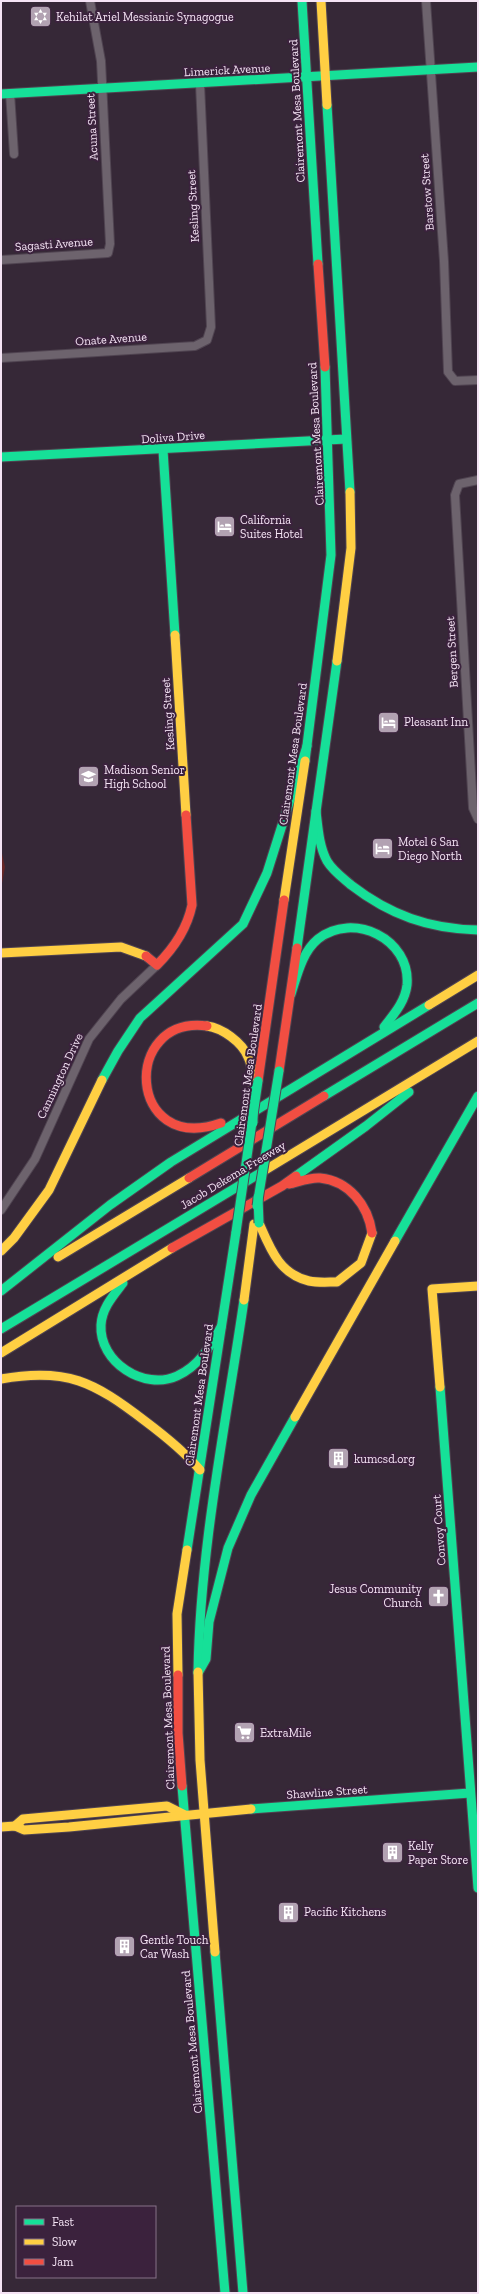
<svg xmlns="http://www.w3.org/2000/svg" width="479" height="2294" font-family="'Zilla Slab',serif">
	<rect width="100%" height="100%" fill="#362837"/>
	<polygon fill="#652526" points="1,849 5,867 1,889"/>
	<g fill="none" stroke-linecap="round" stroke-linejoin="round">
		<defs>
			<g id="street">
				<polyline points="426,1 444,261 448,372 455,381 478,380"/>
				<polyline points="10,93 14,154"/>
				<polyline points="1,260 108,253 110,244 101,61 90,1"/>
				<polyline points="1,358 195,346 207,340 211,327 200,84"/>
				<polyline points="478,480 459,484 455,495 473,808 478,819"/>
				<polyline points="1,1210 35,1159 89,1039 121,999 157,965"/>
			</g>
			<g id="fast">
				<polyline points="302,1 318,264"/>
				<polyline points="1,94 478,67"/>
				<polyline points="327,105 350,492"/>
				<polyline points="163,450 175,635"/>
				<polyline points="1,457 346,439"/>
				<polyline points="305,761 331,555 325,367"/>
				<path d="M316,811C318,828 319,846 327,861C333,871 343,878 351,885C390,915 429,929 478,930"/>
				<polyline points="297,948 337,661"/>
				<path d="M291,994C297,976 302,952 318,939C353,911 411,939 407,985C405,1002 394,1014 384,1027"/>
				<polyline points="102,1080 118,1051 140,1018 243,924 267,873 307,746"/>
				<polyline points="324,1096 478,1003"/>
				<polyline points="296,1176 366,1126 409,1092"/>
				<polyline points="395,1241 478,1096"/>
				<path d="M123,1283C113,1296 102,1308 101,1325C99,1362 144,1391 177,1376C199,1366 210,1347 221,1327"/>
				<polyline points="1,1291 110,1205 171,1162 429,1005"/>
				<polyline points="1,1329 262,1172"/>
				<polyline points="440,1387 478,1888"/>
				<polyline points="187,1550 236,1232"/>
				<path d="M198,1672C200,1547 226,1424 244,1300"/>
				<polyline points="198,1673 206,1659 209,1622 228,1548 251,1495 295,1417"/>
				<polyline points="182,1786 225,2293"/>
				<polyline points="251,1809 470,1793"/>
				<polyline points="215,1952 243,2293"/>
			</g>
			<g id="slow">
				<polyline points="321,1 327,105"/>
				<polyline points="175,635 186,815"/>
				<polyline points="337,661 351,548 350,492"/>
				<polyline points="284,900 305,761"/>
				<polyline points="1,953 121,947 146,956"/>
				<polyline points="429,1005 478,975"/>
				<path d="M207,1026C222,1028 242,1042 248,1057C253,1066 252,1078 253,1088"/>
				<polyline points="262,1172 478,1041"/>
				<path d="M259,1223C270,1248 279,1274 309,1281C318,1283 328,1282 337,1282L361,1263L372,1233"/>
				<polyline points="1,1251 14,1238 49,1190 102,1080"/>
				<polyline points="58,1257 189,1178"/>
				<polyline points="244,1300 254,1224"/>
				<polyline points="1,1353 172,1248"/>
				<path d="M1,1379C67,1367 94,1382 145,1421C165,1436 184,1451 200,1470"/>
				<polyline points="440,1387 432,1289 478,1286"/>
				<polyline points="295,1417 395,1241"/>
				<polyline points="198,1672 200,1760 215,1952"/>
				<polyline points="178,1675 177,1614 187,1550"/>
				<polyline points="15,1826 23,1819 167,1806 185,1815"/>
				<polyline points="1,1827 15,1826 24,1830 69,1827 251,1809"/>
			</g>
			<g id="jam">
				<polyline points="318,264 325,367"/>
				<path d="M146,956L157,965C174,948 187,929 192,905L186,815"/>
				<path d="M207,1026C121,1015 127,1156 221,1123"/>
				<polyline points="279,1071 297,948"/>
				<polyline points="258,1081 284,900"/>
				<polyline points="189,1178 324,1096"/>
				<path d="M289,1184C298,1182 311,1177 320,1178C349,1181 368,1205 372,1233"/>
				<polyline points="172,1248 282,1186 296,1176"/>
				<polyline points="178,1675 178,1733 182,1786"/>
			</g>
		</defs>
		<use href="#street" stroke="#504451" stroke-width="10"/>
		<use href="#fast" stroke="#504451" stroke-width="11"/>
		<use href="#slow" stroke="#504451" stroke-width="11"/>
		<use href="#jam" stroke="#504451" stroke-width="11"/>
		<use href="#street" stroke="#6d636d" stroke-width="8"/>
		<use href="#fast" stroke="#16e098" stroke-width="9"/>
		<use href="#slow" stroke="#ffcf43" stroke-width="9"/>
		<use href="#jam" stroke="#f24e42" stroke-width="9"/>
		<defs>
			<g id="fast-bridge">
				<polyline points="253,1088 253,1123"/>
				<polyline points="258,1197 259,1223"/>
				<polyline points="257,1206 279,1071"/>
				<polyline points="236,1232 258,1081"/>
			</g>
		</defs>
		<use href="#fast-bridge" stroke="#504451" stroke-width="11" stroke-linecap="butt"/>
		<use href="#fast-bridge" stroke="#16e098" stroke-width="9"/>
	</g>
	<defs>
		<symbol id="synagogue-square" viewBox="-11 -11 22 22"><rect x="-9" y="-9" width="18" height="18" rx="4" fill="#b2a2b2" stroke="#3b223d"/><path d="M0-6.5L5.6 3.2H-5.6ZM0 6.5L5.6-3.2H-5.6Z" fill="#fff"/></symbol>
		<symbol id="hotel-square" viewBox="-11 -11 22 22"><rect x="-9" y="-9" width="18" height="18" rx="4" fill="#b2a2b2" stroke="#3b223d"/><path d="M-6-4.5h1.5V1H6V5H4.5V3h-9V5H-6ZM-4 0a1.8 1.8 0 1 1 3.6 0ZM.5 0V-2.5h3Q6-2.5 6 0Z" fill="#fff"/></symbol>
		<symbol id="school-square" viewBox="-11 -11 22 22"><rect x="-9" y="-9" width="18" height="18" rx="4" fill="#b2a2b2" stroke="#3b223d"/><path d="M0-5L7-2L0 1L-7-2ZM-4 1L0 2.5L4 1V4Q0 6-4 4Z" fill="#fff"/></symbol>
		<symbol id="building-square" viewBox="-11 -11 22 22"><rect x="-9" y="-9" width="18" height="18" rx="4" fill="#b2a2b2" stroke="#3b223d"/><path d="M-4-6H4V6H1V3H-1V6H-4ZM-2.5-4.3h1.7v1.8h-1.7ZM.8-4.3h1.7v1.8H.8ZM-2.5-1h1.7V.8h-1.7ZM.8-1h1.7V.8H.8Z" fill="#fff"/></symbol>
		<symbol id="church-square" viewBox="-11 -11 22 22"><rect x="-9" y="-9" width="18" height="18" rx="4" fill="#b2a2b2" stroke="#3b223d"/><path d="M-1.2-6h2.4v3.5h3.3v2.4h-3.3V6h-2.4V-.1h-3.3v-2.4h3.3Z" fill="#fff"/></symbol>
		<symbol id="supermarket-square" viewBox="-11 -11 22 22"><rect x="-9" y="-9" width="18" height="18" rx="4" fill="#b2a2b2" stroke="#3b223d"/><path d="M-6-5.5h2.5l.6 2H6L4.5 2H-2.5L-4.4-4H-6ZM-1.5 3.2a1.3 1.3 0 1 0 .1 0ZM3 3.2a1.3 1.3 0 1 0 .1 0Z" fill="#fff"/></symbol>
	</defs>
	<g fill-rule="evenodd">
		<use href="#synagogue-square" x="28" y="4" width="25" height="25"/>
		<use href="#hotel-square" x="212" y="514" width="25" height="25"/>
		<use href="#hotel-square" x="376" y="710" width="25" height="25"/>
		<use href="#school-square" x="76" y="764" width="25" height="25"/>
		<use href="#hotel-square" x="370" y="836" width="25" height="25"/>
		<use href="#building-square" x="326" y="1446" width="25" height="25"/>
		<use href="#church-square" x="426" y="1584" width="25" height="25"/>
		<use href="#supermarket-square" x="232" y="1720" width="25" height="25"/>
		<use href="#building-square" x="380" y="1840" width="25" height="25"/>
		<use href="#building-square" x="276" y="1900" width="25" height="25"/>
		<use href="#building-square" x="112" y="1934" width="25" height="25"/>
	</g>
	<g text-anchor="middle" stroke-width="4" stroke-linejoin="round" paint-order="stroke">
		<g font-size="12" fill="#f5e4f5" stroke="#3b223d" text-anchor="start">
			<text x="56" y="21">Kehilat Ariel Messianic Synagogue</text>
			<text x="240" y="524">California<tspan x="240" dy="14">Suites Hotel</tspan></text>
			<text x="404" y="726">Pleasant Inn</text>
			<text x="104" y="774">Madison Senior<tspan x="104" dy="14">High School</tspan></text>
			<text x="398" y="846">Motel 6 San<tspan x="398" dy="14">Diego North</tspan></text>
			<text x="354" y="1463">kumcsd.org</text>
			<text x="422" y="1593" text-anchor="end">Jesus Community<tspan x="422" dy="14">Church</tspan></text>
			<text x="260" y="1737">ExtraMile</text>
			<text x="408" y="1850">Kelly<tspan x="408" dy="14">Paper Store</tspan></text>
			<text x="304" y="1916">Pacific Kitchens</text>
			<text x="140" y="1944">Gentle Touch<tspan x="140" dy="14">Car Wash</tspan></text>
		</g>
		<g font-size="12" fill="#f5e4f5" stroke="#3b223d">
			<text transform="translate(227 70) rotate(-3)" y="4">Limerick Avenue</text>
			<text transform="translate(297 111) rotate(-93)" y="4">Clairemont Mesa Boulevard</text>
			<text transform="translate(92 127) rotate(-93)" y="4">Acuna Street</text>
			<text transform="translate(427 192) rotate(-94)" y="4">Barstow Street</text>
			<text transform="translate(193 206) rotate(-93)" y="4">Kesling Street</text>
			<text transform="translate(54 244) rotate(-4)" y="4">Sagasti Avenue</text>
			<text transform="translate(111 339) rotate(-4)" y="4">Onate Avenue</text>
			<text transform="translate(316 434) rotate(-93)" y="4">Clairemont Mesa Boulevard</text>
			<text transform="translate(173 437) rotate(-4)" y="4">Doliva Drive</text>
			<text transform="translate(452 652) rotate(-93)" y="4">Bergen Street</text>
			<text transform="translate(168 714) rotate(-94)" y="4">Kesling Street</text>
			<text transform="translate(293 754) rotate(-82)" y="4">Clairemont Mesa Boulevard</text>
			<text transform="translate(248 1075) rotate(-82)" y="4">Clairemont Mesa Boulevard</text>
			<text transform="translate(60 1076) rotate(-65)" y="4">Cannington Drive</text>
			<text transform="translate(233 1175) rotate(-31)" y="4">Jacob Dekema Freeway</text>
			<text transform="translate(199 1395) rotate(-82)" y="4">Clairemont Mesa Boulevard</text>
			<text transform="translate(439 1530) rotate(-94)" y="4">Convoy Court</text>
			<text transform="translate(168 1718) rotate(-92)" y="4">Clairemont Mesa Boulevard</text>
			<text transform="translate(327 1792) rotate(-4)" y="4">Shawline Street</text>
			<text transform="translate(192 2042) rotate(-95)" y="4">Clairemont Mesa Boulevard</text>
		</g>
	</g>
	<rect width="479" height="2294" fill="none" stroke="#f5e4f5" stroke-width="4"/>
	<rect x="16" y="2206" width="140" height="72" fill="#3b223d" stroke="#857087"/>
	<rect x="24" y="2219" width="20" height="6" fill="#16e098" stroke="#857087"/>
	<text x="52" y="2226" font-size="12" fill="#f5e4f5">Fast</text>
	<rect x="24" y="2239" width="20" height="6" fill="#ffcf43" stroke="#857087"/>
	<text x="52" y="2246" font-size="12" fill="#f5e4f5">Slow</text>
	<rect x="24" y="2259" width="20" height="6" fill="#f24e42" stroke="#857087"/>
	<text x="52" y="2266" font-size="12" fill="#f5e4f5">Jam</text>
</svg>
